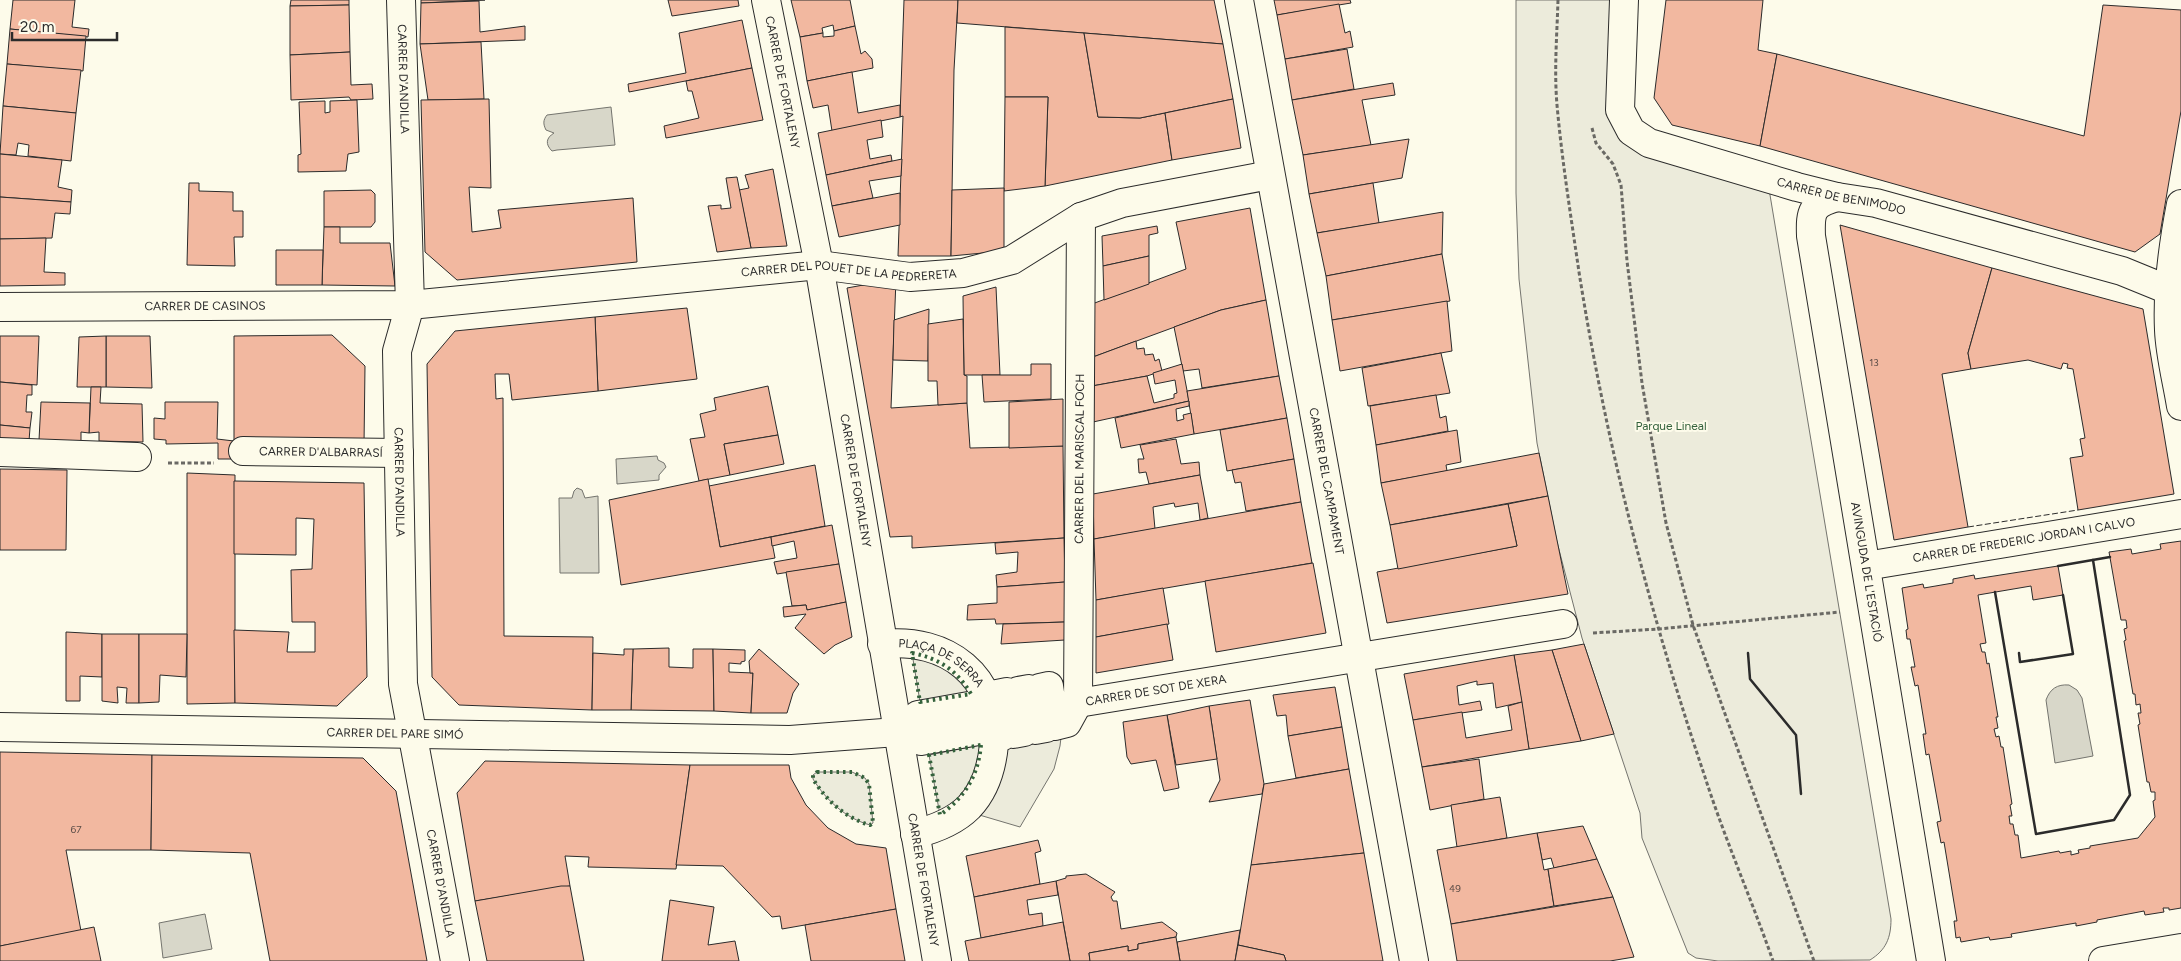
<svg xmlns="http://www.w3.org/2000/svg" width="2181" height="961" font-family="Figtree,sans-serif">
	<rect width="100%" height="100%" fill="#fdfbea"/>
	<g fill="#ecebdb" stroke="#74746e">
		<path d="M1516,0H1615L1612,119L1769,189L1891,919C1891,938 1886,950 1870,960L1718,961L1696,958L1688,953L1642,838L1640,813L1582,638L1557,542L1537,443L1519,279L1516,193Z"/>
		<polygon points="912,653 948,667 971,694 920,702"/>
		<polygon points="1062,729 1060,746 1054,769 1020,827 976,814 1006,739"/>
		<path d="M981,745C973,784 970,789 940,815L929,755Z"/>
		<path d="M817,772H852L865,778L869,784L873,823L870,825C845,818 826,800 813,779V775Z"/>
	</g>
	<g fill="#d8d7c9" stroke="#74746e">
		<path d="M611,107L615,145L557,150L552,151C545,144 546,138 554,133L546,130C543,124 543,120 547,115Z"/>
		<polygon points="657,456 658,460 664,463 666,467 659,475 659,480 617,484 616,459"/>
		<polygon points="577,488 582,490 585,498 598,496 599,573 560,573 559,498 572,498 574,491"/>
		<path d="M2069,685L2077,690L2082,698L2093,756L2055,763L2046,700C2050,689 2057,684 2069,685Z"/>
		<polygon points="205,914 212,949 163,958 159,923"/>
	</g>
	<g fill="#f2b8a0" stroke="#2b2b2b">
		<polygon points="13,0 75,0 72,27 89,29 88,37 10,29"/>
		<polygon points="291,0 349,0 349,5 290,6"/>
		<polygon points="421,0 485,0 421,3"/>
		<polygon points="668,0 738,0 739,6 672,16"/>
		<polygon points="791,0 850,0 855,26 834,31 833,25 822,28 823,33 800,37"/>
		<polygon points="904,0 958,0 954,70 951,256 898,256 903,116 900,117"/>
		<polygon points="958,0 1214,0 1223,44 957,23"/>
		<polygon points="1274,0 1350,0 1351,3 1277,15"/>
		<polygon points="1666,0 1763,0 1758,50 1777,54 1760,146 1672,125 1654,98"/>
		<polygon points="479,1 480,32 525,26 525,40 420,44 421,3"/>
		<polygon points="1339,4 1345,33 1350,31 1353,47 1285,59 1277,15"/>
		<polygon points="349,5 350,52 290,55 290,6"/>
		<polygon points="2103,5 2181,10 2181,111 2160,234 2135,252 1760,146 1777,54 2084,136"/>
		<polygon points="742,20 752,68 629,92 628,84 686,73 679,33"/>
		<polygon points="855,26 861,54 865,51 872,59 873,68 807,81 800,37 823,33 823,37 834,36 834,31"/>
		<polygon points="1005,27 1084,33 1098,117 1140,118 1165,113 1172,160 1045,186 1048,97 1005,97"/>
		<polygon points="10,29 86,36 83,71 7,64"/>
		<polygon points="1084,33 1223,44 1233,99 1140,118 1098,117"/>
		<polygon points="481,42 484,99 428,100 420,44"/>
		<polygon points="1347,49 1354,89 1292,100 1285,59"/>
		<polygon points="350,52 351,85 372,84 373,99 351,100 349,97 291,100 290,55"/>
		<polygon points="7,64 81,70 76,113 3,106"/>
		<polygon points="752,68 763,120 666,138 664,126 699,118 692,91 688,91 686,81"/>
		<polygon points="852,72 858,113 900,105 900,117 832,131 828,105 813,108 807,81"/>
		<polygon points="1393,83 1395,95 1362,100 1371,145 1303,155 1292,100"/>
		<polygon points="1005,97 1048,97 1045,186 1004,191"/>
		<polygon points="489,99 491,188 469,187 472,232 501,228 498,210 633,198 637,262 457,280 425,252 421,100"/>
		<polygon points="1233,99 1241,148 1172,160 1165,113"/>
		<polygon points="357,100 359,152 348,154 346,171 298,172 298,155 301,154 299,102 325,101 325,113 330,112 330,101"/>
		<polygon points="3,106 76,113 71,161 28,156 29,145 18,143 16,155 0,154"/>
		<polygon points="881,120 883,137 867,140 870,159 891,155 892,161 826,175 818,133"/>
		<polygon points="1409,139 1402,178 1309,194 1303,155"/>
		<polygon points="0,154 62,160 58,187 72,190 71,202 0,197"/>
		<polygon points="902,159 901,176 869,181 873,198 832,206 826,175"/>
		<polygon points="773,169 787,246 751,248 739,190 749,188 745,175"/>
		<polygon points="737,177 751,248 717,252 708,206 721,205 721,209 731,208 726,178"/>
		<polygon points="189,183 199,183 199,191 233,192 233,211 243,211 243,237 234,237 235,266 187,265"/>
		<polygon points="1373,183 1379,223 1317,233 1309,194"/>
		<polygon points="1004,188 1004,251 951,256 952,190"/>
		<polygon points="371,190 375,194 375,222 371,227 324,227 324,191"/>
		<polygon points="900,193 900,225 839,237 832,206"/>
		<polygon points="0,197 71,202 70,214 55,213 52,238 0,239"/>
		<polygon points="1250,208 1266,300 1221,310 1093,357 1092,304 1186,269 1176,222"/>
		<polygon points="1443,212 1442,254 1326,276 1317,233"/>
		<polygon points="1840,225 1992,268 1968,353 1971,369 1942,374 1968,527 1894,540"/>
		<polygon points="1157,226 1158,233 1149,235 1149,256 1103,266 1102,236"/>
		<polygon points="324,227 340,227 340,243 390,243 395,286 322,285"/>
		<polygon points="46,238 44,272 65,273 65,285 0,286 0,239"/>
		<polygon points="276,250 323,250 322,285 276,285"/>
		<polygon points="1442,254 1450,301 1332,320 1326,276"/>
		<polygon points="1149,256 1149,284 1104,300 1103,266"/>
		<polygon points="1992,268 2143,309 2174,494 2078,510 2070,458 2083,456 2080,439 2085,438 2073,369 2067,368 2068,364 2063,363 2061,369 2028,360 1971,369 1968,353"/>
		<polygon points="896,279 891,408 967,403 970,448 1063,446 1064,538 912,548 912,536 890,537 847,288"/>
		<polygon points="996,287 1000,375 964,375 963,296"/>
		<polygon points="1266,300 1279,376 1202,388 1199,369 1183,371 1174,327 1221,310"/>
		<polygon points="1447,301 1452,351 1340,371 1332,320"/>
		<polygon points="687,308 697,379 598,391 595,317"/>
		<polygon points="929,309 928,361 893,360 894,320"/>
		<polygon points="595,317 598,391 512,400 509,374 495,374 496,399 503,398 504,636 593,637 592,710 459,705 432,677 427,364 455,331"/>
		<polygon points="963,319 964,375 967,376 967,403 938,405 937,381 928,381 928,324"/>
		<polygon points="332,335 365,366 364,445 234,444 234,336"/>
		<polygon points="0,336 39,336 37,385 0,382"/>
		<polygon points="106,336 150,336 152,388 106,387"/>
		<polygon points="106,336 106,387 77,387 79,337"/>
		<polygon points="1136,341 1137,349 1144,348 1145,355 1153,354 1155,361 1159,359 1162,371 1147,376 1092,386 1093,357"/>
		<polygon points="1441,353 1450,393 1368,406 1362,368"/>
		<polygon points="1031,364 1051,364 1051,399 984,402 982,375 1031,375"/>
		<polygon points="1182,364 1189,401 1093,422 1092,386 1147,376 1154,403 1174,398 1174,394 1177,393 1175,380 1155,384 1153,373"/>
		<polygon points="1279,376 1287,418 1194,434 1187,391"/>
		<polygon points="0,382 32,385 32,395 27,395 26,412 32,412 30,428 0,425"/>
		<polygon points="768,386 778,435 724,444 730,475 699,481 690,439 705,437 700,414 716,410 714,398"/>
		<polygon points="91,387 101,387 100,403 142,404 143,442 99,441 99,432 89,433"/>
		<polygon points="1436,395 1440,418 1446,416 1448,431 1376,445 1370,406"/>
		<polygon points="1063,399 1063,446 1009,448 1009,402"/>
		<polygon points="1189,401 1189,406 1176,409 1177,421 1184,419 1183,415 1191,413 1194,434 1121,448 1115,418"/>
		<polygon points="41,402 90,403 89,433 81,432 81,441 39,440"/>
		<polygon points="165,402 218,402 217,439 234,441 234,459 218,459 218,443 166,444 166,440 154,439 154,418 165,419"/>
		<polygon points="1287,418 1294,459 1227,471 1220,430"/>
		<polygon points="0,425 30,428 29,441 0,440"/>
		<polygon points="1457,430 1461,462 1446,465 1447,471 1381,483 1376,445"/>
		<polygon points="778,435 784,464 730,475 724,444"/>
		<polygon points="1176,439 1181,464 1199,462 1200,475 1149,484 1146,472 1139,473 1138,459 1144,459 1140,445"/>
		<polygon points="1539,453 1548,496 1390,525 1381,483"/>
		<polygon points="1294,459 1301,502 1246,511 1241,482 1235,483 1232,470"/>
		<polygon points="815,465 825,526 720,547 709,486"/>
		<polygon points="0,469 67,470 66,550 0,550"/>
		<polygon points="187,473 235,475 235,703 187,704"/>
		<polygon points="1200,475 1208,518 1200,520 1198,503 1175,507 1174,503 1153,507 1155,529 1094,539 1093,494"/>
		<polygon points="708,479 720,547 771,537 775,558 621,585 609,500"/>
		<polygon points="234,481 364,483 367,677 337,706 235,703 234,630 289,632 287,652 315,652 315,622 292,622 291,570 312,569 314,519 296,518 296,555 234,554"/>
		<polygon points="1548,496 1568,594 1387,623 1377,572 1517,546 1508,504"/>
		<polygon points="1301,502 1312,563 1096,600 1094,539"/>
		<polygon points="1508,504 1517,546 1398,569 1390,525"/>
		<polygon points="832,525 839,564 777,574 774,562 797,558 794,541 772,546 771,537"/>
		<polygon points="1064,538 1065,582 997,587 996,575 1017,572 1018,552 996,554 995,543"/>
		<polygon points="2181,541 2181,908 2169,910 2169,908 2163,908 2164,912 2145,915 2144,911 2097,920 2097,922 2076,926 2076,923 2011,934 2012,937 1990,940 1989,937 1961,942 1960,937 1956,938 1954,921 1957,921 1944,842 1941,843 1937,822 1941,821 1929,754 1926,755 1923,734 1926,734 1918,685 1915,686 1911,667 1915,667 1910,639 1907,639 1906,630 1908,629 1902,588 1923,584 1924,588 1953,583 1953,579 1974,575 1975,579 2058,566 2063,595 2033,600 2031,586 1978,595 1986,643 1980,644 1982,652 1985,652 1987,664 1989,663 1998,717 1996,717 1998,728 1994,729 1996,737 1999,736 2001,747 2003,747 2012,804 2010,805 2012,816 2009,816 2010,824 2013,824 2015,835 2018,835 2021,858 2059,851 2060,853 2071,851 2071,855 2079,853 2078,850 2090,848 2090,846 2138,838 2155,817 2153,801 2155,800 2155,792 2151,792 2149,782 2147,782 2138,725 2140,724 2138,713 2141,713 2140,704 2136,705 2135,694 2133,694 2124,641 2126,640 2124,629 2127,628 2126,620 2121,620 2109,552 2131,549 2132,554 2161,549 2160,544"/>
		<polygon points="1313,563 1326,633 1216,652 1205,581"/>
		<polygon points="839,564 846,602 807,610 806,605 792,606 786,572"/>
		<polygon points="1065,582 1065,622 996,624 995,619 967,620 968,605 997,603 997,587"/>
		<polygon points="1163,588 1169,624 1096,637 1096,600"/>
		<polygon points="846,602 852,637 835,645 824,654 795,628 806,614 784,617 783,607 806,605 807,610"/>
		<polygon points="1065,622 1065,640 1001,644 1003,624"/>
		<polygon points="1167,624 1173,660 1096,673 1096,637"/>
		<polygon points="66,632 102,634 102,677 80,676 80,701 66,701"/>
		<polygon points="102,634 139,634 139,703 126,703 127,688 117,687 118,703 102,701"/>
		<polygon points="139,634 187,634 186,677 160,675 159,702 139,703"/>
		<polygon points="1584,644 1614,734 1581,741 1552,650"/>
		<polygon points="669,648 669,667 693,668 693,649 713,649 714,711 631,710 633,649"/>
		<polygon points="624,649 633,649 631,710 592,710 593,653 624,655"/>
		<polygon points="713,649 745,650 745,661 741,662 741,664 729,663 729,672 753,673 751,713 714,711"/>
		<polygon points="759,649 799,684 793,693 787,713 751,713 753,673 750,673 749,661"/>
		<polygon points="1552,650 1581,741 1529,749 1514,655"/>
		<polygon points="1514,655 1522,702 1496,708 1493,683 1477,685 1477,681 1457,686 1459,705 1480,701 1482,710 1413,720 1404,674"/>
		<polygon points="1335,687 1342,727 1288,736 1286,715 1277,716 1273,695"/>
		<polygon points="1250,700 1264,784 1262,794 1209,802 1220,780 1209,706"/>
		<polygon points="1522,702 1529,749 1422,767 1413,720 1462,712 1466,738 1512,730 1508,706"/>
		<polygon points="1209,706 1217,759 1176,765 1167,715"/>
		<polygon points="1167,715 1179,788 1164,791 1156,760 1131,764 1127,757 1123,722"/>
		<polygon points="1342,727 1349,769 1296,778 1288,736"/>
		<polygon points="0,752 152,755 151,850 66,850 81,931 0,946"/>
		<polygon points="152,755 363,758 396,791 427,961 270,961 250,853 151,850"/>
		<polygon points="1479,759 1484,799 1430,810 1422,767"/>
		<polygon points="485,761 690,765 676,869 588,867 589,857 565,856 570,886 475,901 457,793"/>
		<polygon points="690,765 789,765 791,778 806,805 828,828 856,844 886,848 896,909 782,929 780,916 772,917 723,866 676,865"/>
		<polygon points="1349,769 1364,853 1251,865 1264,784"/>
		<polygon points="1500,797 1507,838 1457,847 1451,805"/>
		<polygon points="1583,826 1597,859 1554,868 1551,858 1542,860 1537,833"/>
		<polygon points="1537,833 1544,870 1548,869 1554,906 1451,924 1437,850"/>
		<polygon points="1038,840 1041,851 1035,853 1040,884 974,897 966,856"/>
		<polygon points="1364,853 1383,961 1286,961 1284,955 1238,945 1251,865"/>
		<polygon points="1597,859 1613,897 1554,906 1548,869"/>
		<polygon points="1086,874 1115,892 1111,897 1113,901 1117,901 1121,929 1162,922 1177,933 1176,937 1138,944 1138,949 1128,951 1128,946 1089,953 1090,961 1070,961 1056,881 1066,878 1066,876"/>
		<polygon points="1056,881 1058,895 1027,900 1029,915 1042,913 1043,926 981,938 974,897"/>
		<polygon points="561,886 570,886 584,961 487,961 475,901"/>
		<polygon points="1613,897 1634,957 1610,961 1457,961 1451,924"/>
		<polygon points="670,900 714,907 708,945 735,941 739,961 662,961"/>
		<polygon points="896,909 905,961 811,961 805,925"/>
		<polygon points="1063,922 1070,961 969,961 965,941"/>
		<polygon points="94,927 101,961 0,961 0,946"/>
		<polygon points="1240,930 1235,961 1180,961 1177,942"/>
		<polygon points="1176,937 1180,961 1090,961 1089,953 1128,946 1128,951 1138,949 1138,944"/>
		<polygon points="1238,945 1284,955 1286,961 1235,961"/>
	</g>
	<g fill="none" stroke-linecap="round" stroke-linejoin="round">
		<defs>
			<g id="street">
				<path id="s1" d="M401,0L410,305L397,351L403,684L455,961"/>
				<path id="s2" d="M766,0L819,265L937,961"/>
				<path id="s3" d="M1239,0L1414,961"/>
				<path id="s4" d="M1624,0L1620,110L1631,131L1649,143L1797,187L1837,197L1876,203L2122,271L2181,295"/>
				<path id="s5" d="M1837,197C1812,204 1810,211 1811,236L1931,961"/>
				<path d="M2181,204C2173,245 2167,288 2169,330C2170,355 2177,381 2181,406"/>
				<path id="s6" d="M0,307L410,305L819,265L910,277L963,273L1012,260L1081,217L1122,203L1270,175"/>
				<path id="s7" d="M243,451L399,453"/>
				<polyline points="0,452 137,457"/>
				<path id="s8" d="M1866,566L2181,514"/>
				<path id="s9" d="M882,644C947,637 998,676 994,744C992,767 985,790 969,807C954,822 935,829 915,834"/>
				<path id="s10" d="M1078,703L1563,624"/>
				<path id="s11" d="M0,727L790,740L897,732L921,741L984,730L1003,736L997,694L1007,692L1013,734L1024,732L1018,691L1029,689L1035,730L1046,728L1040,688L1049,686L1055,726L1067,723L1078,703L1081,217"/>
				<polyline points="897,732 918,715 980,704 989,700"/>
				<polyline points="2103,961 2181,948"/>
			</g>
		</defs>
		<use href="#street" stroke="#2b2b2b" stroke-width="30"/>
		<g stroke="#6a6964" stroke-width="3" stroke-dasharray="4 2.5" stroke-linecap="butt">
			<path d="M1558,0C1557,35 1554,70 1557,105C1562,161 1571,217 1579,272C1606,443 1649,611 1704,774C1724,837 1751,898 1773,961"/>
			<polyline points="1592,128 1596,143 1613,164 1621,185 1627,261 1642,383 1666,523 1693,625 1814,961"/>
			<polyline points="168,463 214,463"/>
			<polyline points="1593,633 1658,629 1840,612"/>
		</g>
		<use href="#street" stroke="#fdfbea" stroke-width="28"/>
		<g stroke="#34623c" stroke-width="4" stroke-dasharray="2.5 4" stroke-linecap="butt">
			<path d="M912,653C938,658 957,670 971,694L920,702Z"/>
			<path d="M981,745C978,776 965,797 940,815L929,755Z"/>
			<path d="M817,772H852L865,778L869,784L873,823L870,825C845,818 826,800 813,779V775Z"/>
		</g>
		<polyline stroke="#2b2b2b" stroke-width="1" stroke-dasharray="6 2.5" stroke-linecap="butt" points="1968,527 2078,510"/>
		<g stroke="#2b2b2b" stroke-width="2.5">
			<polyline points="2058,566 2110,557"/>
			<polyline points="1995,592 2036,834 2114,820 2130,795 2093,560"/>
			<polyline points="1748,653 1750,679 1796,735 1801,794"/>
			<polyline points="2019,653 2020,662 2073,654 2063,595"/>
		</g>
	</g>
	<g text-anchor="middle" stroke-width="4" stroke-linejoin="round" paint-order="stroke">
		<g font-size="10" fill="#5d4e48">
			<text x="1874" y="366">13</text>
			<text x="76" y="833">67</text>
			<text x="1455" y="892">49</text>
		</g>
		<g font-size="12" fill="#2b2b2b" stroke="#fdfbea">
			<text dy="4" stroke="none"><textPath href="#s1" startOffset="79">CARRER D'ANDILLA</textPath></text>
			<text dy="4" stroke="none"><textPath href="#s2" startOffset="84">CARRER DE FORTALENY</textPath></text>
			<text dy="4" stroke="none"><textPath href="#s4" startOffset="355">CARRER DE BENIMODO</textPath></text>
			<text dy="4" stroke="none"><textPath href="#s6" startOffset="851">CARRER DEL POUET DE LA PEDRERETA</textPath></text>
			<text dy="4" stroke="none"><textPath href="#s6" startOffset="205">CARRER DE CASINOS</textPath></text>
			<text dy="4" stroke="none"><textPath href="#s7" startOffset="78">CARRER D'ALBARRASÍ</textPath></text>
			<text dy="4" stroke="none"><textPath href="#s11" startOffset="1588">CARRER DEL MARISCAL FOCH</textPath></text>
			<text dy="4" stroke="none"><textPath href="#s2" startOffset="489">CARRER DE FORTALENY</textPath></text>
			<text dy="4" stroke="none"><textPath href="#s3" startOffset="489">CARRER DEL CAMPAMENT</textPath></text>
			<text dy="4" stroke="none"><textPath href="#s1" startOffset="484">CARRER D'ANDILLA</textPath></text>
			<text dy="4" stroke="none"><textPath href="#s8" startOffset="160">CARRER DE FREDERIC JORDAN I CALVO</textPath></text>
			<text dy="4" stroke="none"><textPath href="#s5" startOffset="394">AVINGUDA DE L'ESTACIÓ</textPath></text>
			<text dy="4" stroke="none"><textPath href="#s9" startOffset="65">PLAÇA DE SERRA</textPath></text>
			<text dy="4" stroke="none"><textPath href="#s10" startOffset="79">CARRER DE SOT DE XERA</textPath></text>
			<text dy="4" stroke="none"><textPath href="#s11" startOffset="395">CARRER DEL PARE SIMÓ</textPath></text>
			<text dy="4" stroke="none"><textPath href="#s2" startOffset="894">CARRER DE FORTALENY</textPath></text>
			<text dy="4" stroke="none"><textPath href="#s1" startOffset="889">CARRER D'ANDILLA</textPath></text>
		</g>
		<g font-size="12" fill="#34623c" stroke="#fdfbea">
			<text x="1671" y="430">Parque Lineal</text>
		</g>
	</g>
	<path d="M12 32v8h105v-8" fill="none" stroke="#2b2b2b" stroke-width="2.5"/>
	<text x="20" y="32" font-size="15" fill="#2b2b2b" stroke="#fdfbea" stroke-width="4" paint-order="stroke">20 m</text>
</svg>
